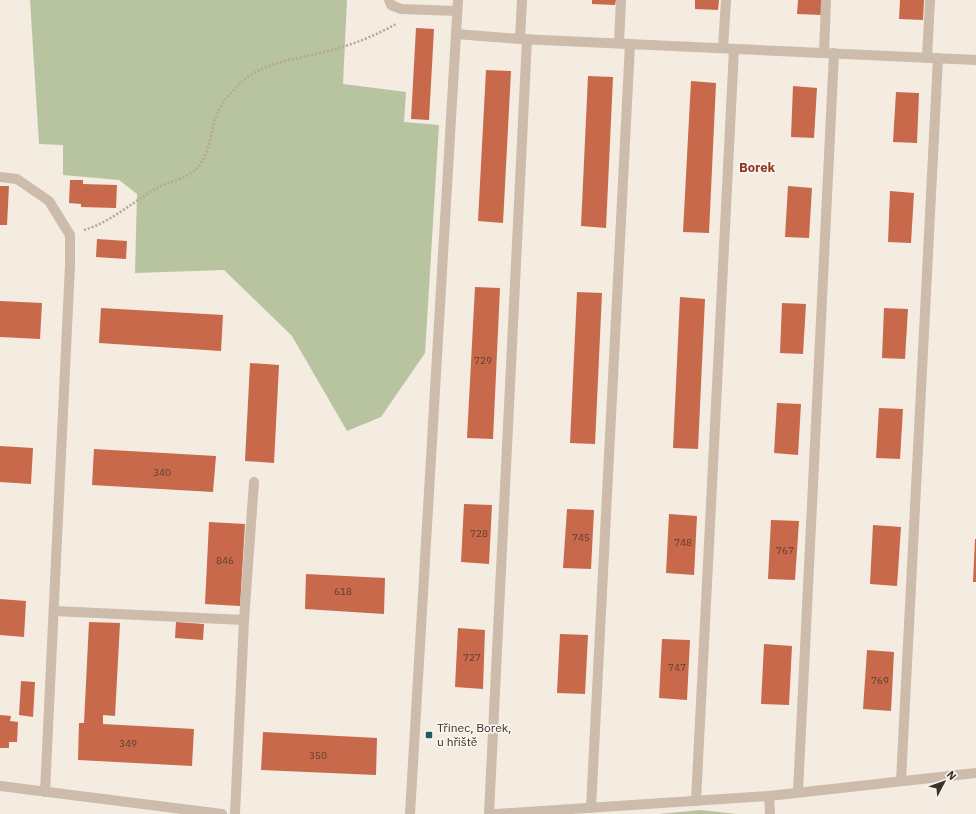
<svg xmlns="http://www.w3.org/2000/svg" width="976" height="814" font-family="'IBM Plex Sans',sans-serif">
	<rect width="100%" height="100%" fill="#f4ebe1"/>
	<g fill="#b8c4a0">
		<polygon points="30,0 347,0 343,84 406,92 404,122 439,125 425,353 381,417 347,431 292,336 224,270 135,273 137,194 119,180 63,175 63,145 39,144"/>
		<polygon points="701,810 737,814 659,814"/>
	</g>
	<g fill="#c8694b">
		<polygon points="592,0 616,0 615,5 592,4"/>
		<polygon points="695,0 719,0 718,10 695,9"/>
		<polygon points="798,0 821,0 821,15 797,14"/>
		<polygon points="900,0 924,0 923,20 899,19"/>
		<polygon points="416,28 434,29 429,120 411,119"/>
		<polygon points="486,70 511,71 503,223 478,221"/>
		<polygon points="588,76 613,77 606,228 581,226"/>
		<polygon points="691,81 716,83 709,233 683,232"/>
		<polygon points="793,86 817,88 814,138 791,137"/>
		<polygon points="896,92 919,93 917,143 893,142"/>
		<polygon points="70,180 83,180 83,184 117,185 116,208 81,207 81,204 69,203"/>
		<polygon points="0,186 9,186 7,225 0,225"/>
		<polygon points="788,186 812,188 809,238 785,237"/>
		<polygon points="890,191 914,193 911,243 888,242"/>
		<polygon points="97,239 127,241 126,259 96,257"/>
		<polygon points="475,287 500,288 493,439 467,438"/>
		<polygon points="577,292 602,293 595,444 570,443"/>
		<polygon points="680,297 705,299 698,449 673,448"/>
		<polygon points="0,301 42,303 40,339 0,337"/>
		<polygon points="782,303 806,304 803,354 780,353"/>
		<polygon points="101,308 223,315 221,351 99,343"/>
		<polygon points="884,308 908,309 905,359 882,358"/>
		<polygon points="250,363 279,365 274,463 245,461"/>
		<polygon points="777,403 801,404 798,455 774,453"/>
		<polygon points="879,408 903,409 900,459 876,458"/>
		<polygon points="0,446 33,448 31,484 0,482"/>
		<polygon points="94,449 216,456 213,492 92,485"/>
		<polygon points="464,504 492,505 489,564 461,562"/>
		<polygon points="567,509 594,510 591,569 563,568"/>
		<polygon points="669,514 697,516 694,575 666,573"/>
		<polygon points="771,520 799,521 795,580 768,579"/>
		<polygon points="209,522 245,524 240,606 205,604"/>
		<polygon points="873,525 901,527 897,586 870,584"/>
		<polygon points="975,539 976,539 976,582 973,582"/>
		<polygon points="306,574 385,578 384,614 305,609"/>
		<polygon points="0,599 26,601 24,637 0,635"/>
		<polygon points="89,622 120,623 115,716 103,715 103,724 194,729 192,766 78,760 79,723 84,723"/>
		<polygon points="176,622 204,624 203,640 175,638"/>
		<polygon points="458,628 485,630 483,689 455,687"/>
		<polygon points="560,634 588,635 585,694 557,693"/>
		<polygon points="662,639 690,640 687,700 659,698"/>
		<polygon points="764,644 792,646 789,705 761,704"/>
		<polygon points="867,650 894,652 891,711 863,709"/>
		<polygon points="21,681 35,682 33,717 19,715"/>
		<polygon points="0,715 11,716 10,721 18,722 17,742 9,742 9,748 0,748"/>
		<polygon points="263,732 377,738 376,775 261,770"/>
	</g>
	<g fill="none" stroke-linecap="round" stroke-linejoin="round">
		<path stroke="#b9a596" stroke-width="2.5" stroke-dasharray="2 2" stroke-linecap="butt" d="M84,230C111,222 131,203 155,189C169,181 189,179 200,165C209,152 210,137 214,122C219,104 234,88 248,77C271,60 305,58 332,50C354,44 377,35 396,24"/>
		<g stroke="#cdbbac" stroke-width="10">
			<polyline points="389,0 391,5 401,9 457,11"/>
			<polyline points="456,34 520,39 976,60"/>
			<polyline points="520,39 522,0"/>
			<polyline points="619,43 621,0"/>
			<polyline points="723,48 726,0"/>
			<polyline points="824,53 826,0"/>
			<polyline points="927,58 930,0"/>
			<polyline points="0,177 17,179 49,201 70,235 70,265 45,792"/>
			<polyline points="54,611 244,620"/>
			<polyline points="901,781 938,58"/>
			<polyline points="0,786 222,814"/>
			<polyline points="798,792 834,53"/>
			<polyline points="769,796 770,814"/>
			<polyline points="696,801 734,49"/>
			<polyline points="591,808 630,44"/>
			<polyline points="235,814 244,620 254,482"/>
			<polyline points="410,814 458,0"/>
			<polyline points="489,814 527,39"/>
			<polyline points="496,814 769,796 976,773"/>
		</g>
	</g>
	<rect fill="#1f5a5e" stroke="#fbf5ee" stroke-width="1.5" x="425" y="731" width="8" height="8" rx="2"/>
	<g text-anchor="middle" stroke-width="3.5" stroke-linejoin="round" paint-order="stroke">
		<g font-size="10" fill="#5e3e33">
			<text x="483" y="364">729</text>
			<text x="162" y="476">340</text>
			<text x="479" y="537">728</text>
			<text x="581" y="541">745</text>
			<text x="683" y="546">748</text>
			<text x="785" y="554">767</text>
			<text x="225" y="564">846</text>
			<text x="343" y="595">618</text>
			<text x="472" y="661">727</text>
			<text x="677" y="671">747</text>
			<text x="880" y="684">769</text>
			<text x="128" y="747">349</text>
			<text x="318" y="759">350</text>
		</g>
		<g font-size="12" fill="#3b302b" stroke="#fbf5ee" text-anchor="start">
			<text x="437" y="732">Třinec, Borek,<tspan x="437" dy="14">u hřiště</tspan></text>
		</g>
		<g font-size="13" font-weight="bold" fill="#8c3b22" stroke="#fbf5ee">
			<text x="757" y="172">Borek</text>
		</g>
	</g>
	<g transform="translate(944 782) rotate(49)" stroke="#fbf5ee" stroke-width="3" paint-order="stroke">
	<path d="M0-3L7 15L0 10L-7 15Z" fill="#3b302b"/>
	<text y="-6" font-size="11" font-weight="bold" text-anchor="middle" fill="#3b302b">N</text>
	</g>
</svg>
